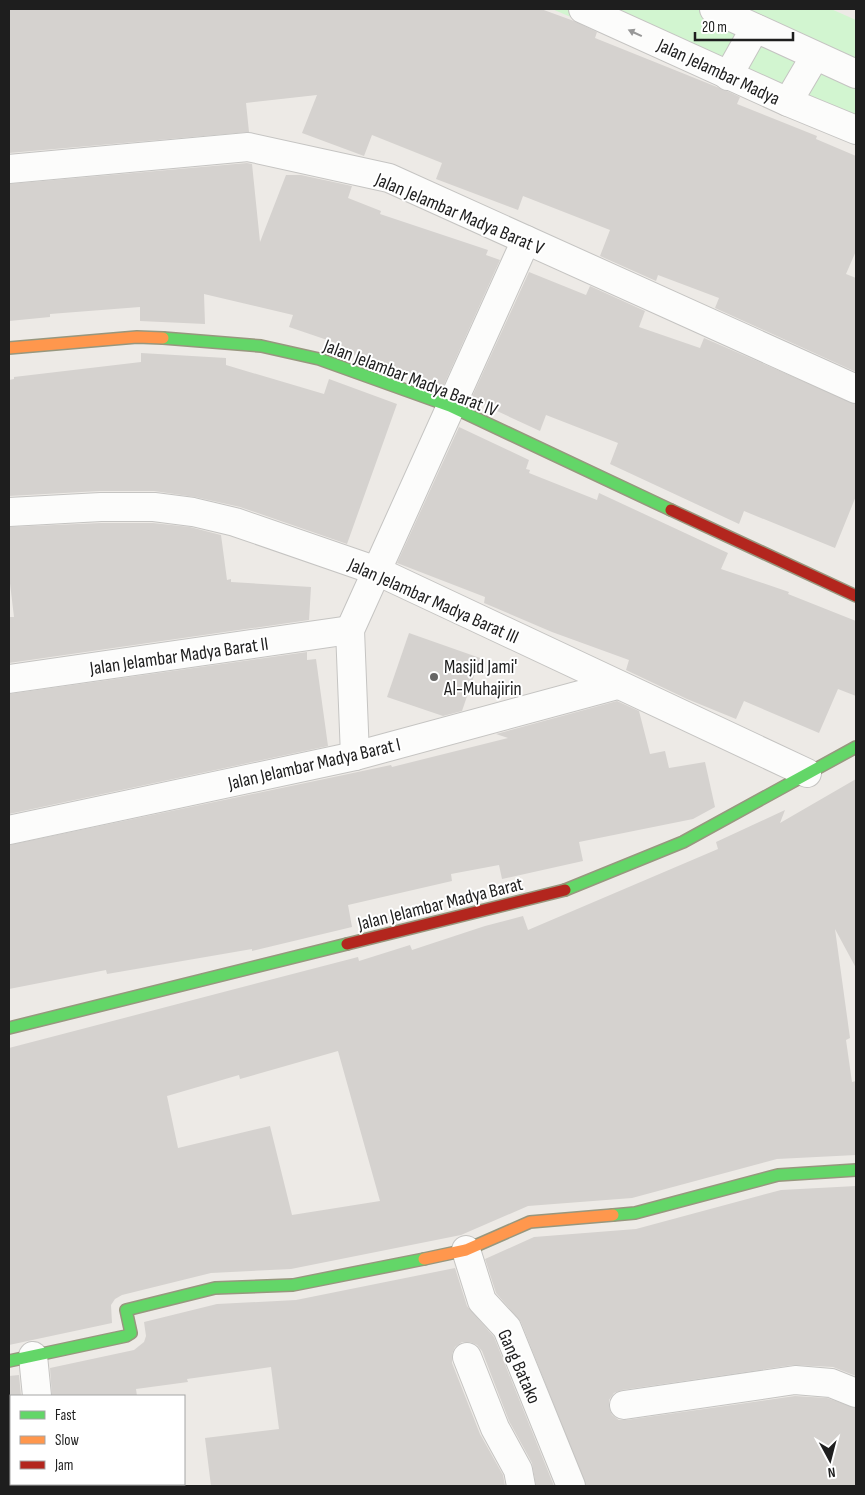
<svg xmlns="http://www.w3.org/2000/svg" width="865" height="1495" font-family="'Sofia Sans Condensed',sans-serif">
	<rect width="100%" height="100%" fill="#edeae6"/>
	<polygon fill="#d2f5d0" points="552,9 831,9 856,20 856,138"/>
	<g fill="#d5d2cf" fill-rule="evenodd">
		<polygon points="9,9 541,9 574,21 597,32 595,38 727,91 740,97 737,104 817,136 816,139 856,156 856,251 846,274 856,278 856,372 715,308 719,298 658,275 656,281 600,256 610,230 523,196 518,210 436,179 442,163 372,135 364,156 302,133 317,95 246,103 249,132 9,153"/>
		<polygon points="247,163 252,164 260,242 286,175 301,175 352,186 348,198 381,211 380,214 488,250 486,255 500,260 443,387 340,350 342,345 289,327 293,315 204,294 205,324 140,321 140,307 50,314 50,317 9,321 9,184"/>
		<polygon points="529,272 586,295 590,286 645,311 639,327 700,348 704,338 856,404 856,496 835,548 744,511 739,524 610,464 618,443 546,415 540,431 471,399"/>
		<polygon points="141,353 226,358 226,365 324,394 329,379 397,404 347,544 240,507 195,497 154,491 100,491 9,496 9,380 14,379 14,377 141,362"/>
		<polygon points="459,427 529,460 526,469 530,470 529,473 597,500 599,493 728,553 721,569 789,592 788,594 856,621 856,696 838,689 819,733 744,701 736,719 687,699 626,670 629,660 552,632 484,603 485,597 397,563"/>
		<polygon points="101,523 153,523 190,527 221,535 227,580 231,579 231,582 311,587 309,620 9,663 9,617 14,617 9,575 9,527"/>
		<polygon points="409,633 480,658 462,711 443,716 387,697"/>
		<polygon points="307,652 307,660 316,659 328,746 9,814 9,694"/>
		<polygon points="617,701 639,711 650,754 665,751 669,768 705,762 715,807 693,819 579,842 583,861 502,879 499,865 451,874 452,881 348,905 352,927 252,951 252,949 107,974 106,970 9,989 9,845 391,765 392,767 508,738 496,734"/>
		<path d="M856,779V968L835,929L850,1038L846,1040L852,1082L856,1081V1155L777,1159L632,1198L528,1206L461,1235L291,1269L211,1273L122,1295L115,1299L111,1305L112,1323L9,1345V1048L358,957L359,961L410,945L412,950L485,926L523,916L528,930L718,849L716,842L785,810L780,823ZM338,1051L380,1201L292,1215L270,1126L178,1148L167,1096L239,1075L240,1079Z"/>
		<polygon points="856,1186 856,1376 833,1367 793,1365 622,1390 614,1393 609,1400 609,1407 612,1415 619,1420 626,1420 795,1396 827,1398 856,1408 856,1486 586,1486 521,1322 496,1293 485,1259 534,1237 636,1229 781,1190"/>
		<polygon points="455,1268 467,1306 494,1337 554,1486 536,1486 532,1463 509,1421 482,1351 477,1345 470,1342 462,1342 455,1347 452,1354 452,1363 480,1434 503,1475 505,1486 211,1486 205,1438 279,1429 271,1367 187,1379 188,1382 136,1389 137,1396 52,1396 50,1368 134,1350 144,1342 146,1336 144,1322 217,1304 296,1300"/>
		<polygon points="19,1375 21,1396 9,1396 9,1376"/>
	</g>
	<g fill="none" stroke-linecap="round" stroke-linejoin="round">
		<defs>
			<g id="street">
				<polyline points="583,9 788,102 856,130"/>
				<polyline points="714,9 856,74"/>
				<polyline points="728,76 755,28"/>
				<polyline points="788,102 815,56"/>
				<polyline points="9,169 248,147 389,178 856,389"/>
				<polyline points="9,512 101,507 154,507 193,512 235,522 377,571 807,773"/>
				<polyline points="9,679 350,630"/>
				<polyline points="355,756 350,630 526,240"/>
				<polyline points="9,830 355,756 617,685"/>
				<polyline points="466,1250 482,1301 507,1328 571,1486"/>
				<polyline points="33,1356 37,1396"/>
				<polyline points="467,1357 495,1428 518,1470 521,1486"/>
				<polyline points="624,1405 795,1380 831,1383 856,1393"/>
				<polyline points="45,1484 45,1486"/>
			</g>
			<g id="fast">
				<polyline points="163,338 261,346 319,359 450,406 671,510"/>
				<polyline points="565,890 683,842 856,747"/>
				<polyline points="9,1028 347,944"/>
				<polyline points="613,1215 635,1213 778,1175 856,1170"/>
				<polyline points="9,1361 126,1336 131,1333 126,1310 215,1288 293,1285 424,1259"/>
			</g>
			<g id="slow">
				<polyline points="9,348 137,337 163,338"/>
				<polyline points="424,1259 466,1250 530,1222 613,1215"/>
			</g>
			<g id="jam">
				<polyline points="671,510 856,596"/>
				<polyline points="347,944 565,890"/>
			</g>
		</defs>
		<use href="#street" stroke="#c5c4c2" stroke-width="30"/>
		<use href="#fast" stroke="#97977e" stroke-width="14"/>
		<use href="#slow" stroke="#97977e" stroke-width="14"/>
		<use href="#jam" stroke="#97977e" stroke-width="14"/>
		<use href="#street" stroke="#fcfcfb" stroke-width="28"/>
		<use href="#fast" stroke="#63d668" stroke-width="11"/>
		<use href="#slow" stroke="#ff974d" stroke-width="11"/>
		<use href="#jam" stroke="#b3261e" stroke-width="11"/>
	</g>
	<defs><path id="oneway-solid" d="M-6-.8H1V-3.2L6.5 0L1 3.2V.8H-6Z" transform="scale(1.25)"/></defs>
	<use fill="#989898" href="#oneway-solid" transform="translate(635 33) rotate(-155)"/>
	<circle fill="#666564" stroke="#fff" stroke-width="2" cx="434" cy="677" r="5"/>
	<g text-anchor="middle" stroke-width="4" stroke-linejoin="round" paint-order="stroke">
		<g font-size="19" fill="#1e1e1e" stroke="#fff">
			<text transform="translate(719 71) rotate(25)" y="7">Jalan Jelambar Madya</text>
			<text transform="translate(460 213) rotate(23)" y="7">Jalan Jelambar Madya Barat V</text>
			<text transform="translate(411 377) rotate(21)" y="7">Jalan Jelambar Madya Barat IV</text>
			<text transform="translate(434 600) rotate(24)" y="7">Jalan Jelambar Madya Barat III</text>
			<text transform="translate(179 655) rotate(-8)" y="7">Jalan Jelambar Madya Barat II</text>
			<text transform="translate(314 763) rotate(-13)" y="7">Jalan Jelambar Madya Barat I</text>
			<text transform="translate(440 903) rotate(-14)" y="7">Jalan Jelambar Madya Barat</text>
			<text transform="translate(520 1366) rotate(66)" y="7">Gang Batako</text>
		</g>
		<g font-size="19" fill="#1e1e1e" stroke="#fff" text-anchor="start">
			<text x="444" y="673">Masjid Jami'<tspan x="444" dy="22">Al-Muhajirin</tspan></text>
		</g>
	</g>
	<rect width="865" height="1495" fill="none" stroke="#1e1e1e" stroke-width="20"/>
	<rect x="10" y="1395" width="175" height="90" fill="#ffffff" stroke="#a5a5a5"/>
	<rect x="20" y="1411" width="25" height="8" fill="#63d668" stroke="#a5a5a5"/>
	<text x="55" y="1420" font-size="15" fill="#1e1e1e">Fast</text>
	<rect x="20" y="1436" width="25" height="8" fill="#ff974d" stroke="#a5a5a5"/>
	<text x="55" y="1445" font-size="15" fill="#1e1e1e">Slow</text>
	<rect x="20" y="1461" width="25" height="8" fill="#b3261e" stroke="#a5a5a5"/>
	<text x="55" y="1470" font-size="15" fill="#1e1e1e">Jam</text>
	<g transform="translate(830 1460) rotate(173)" stroke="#ffffff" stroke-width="4" paint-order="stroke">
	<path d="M0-4L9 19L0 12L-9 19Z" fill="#1e1e1e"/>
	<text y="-8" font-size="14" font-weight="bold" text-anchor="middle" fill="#1e1e1e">N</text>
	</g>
	<path d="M695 32v8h98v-8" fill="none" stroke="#1e1e1e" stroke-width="2.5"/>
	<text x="702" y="32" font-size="15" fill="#1e1e1e" stroke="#ffffff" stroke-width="4" paint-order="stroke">20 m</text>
</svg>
